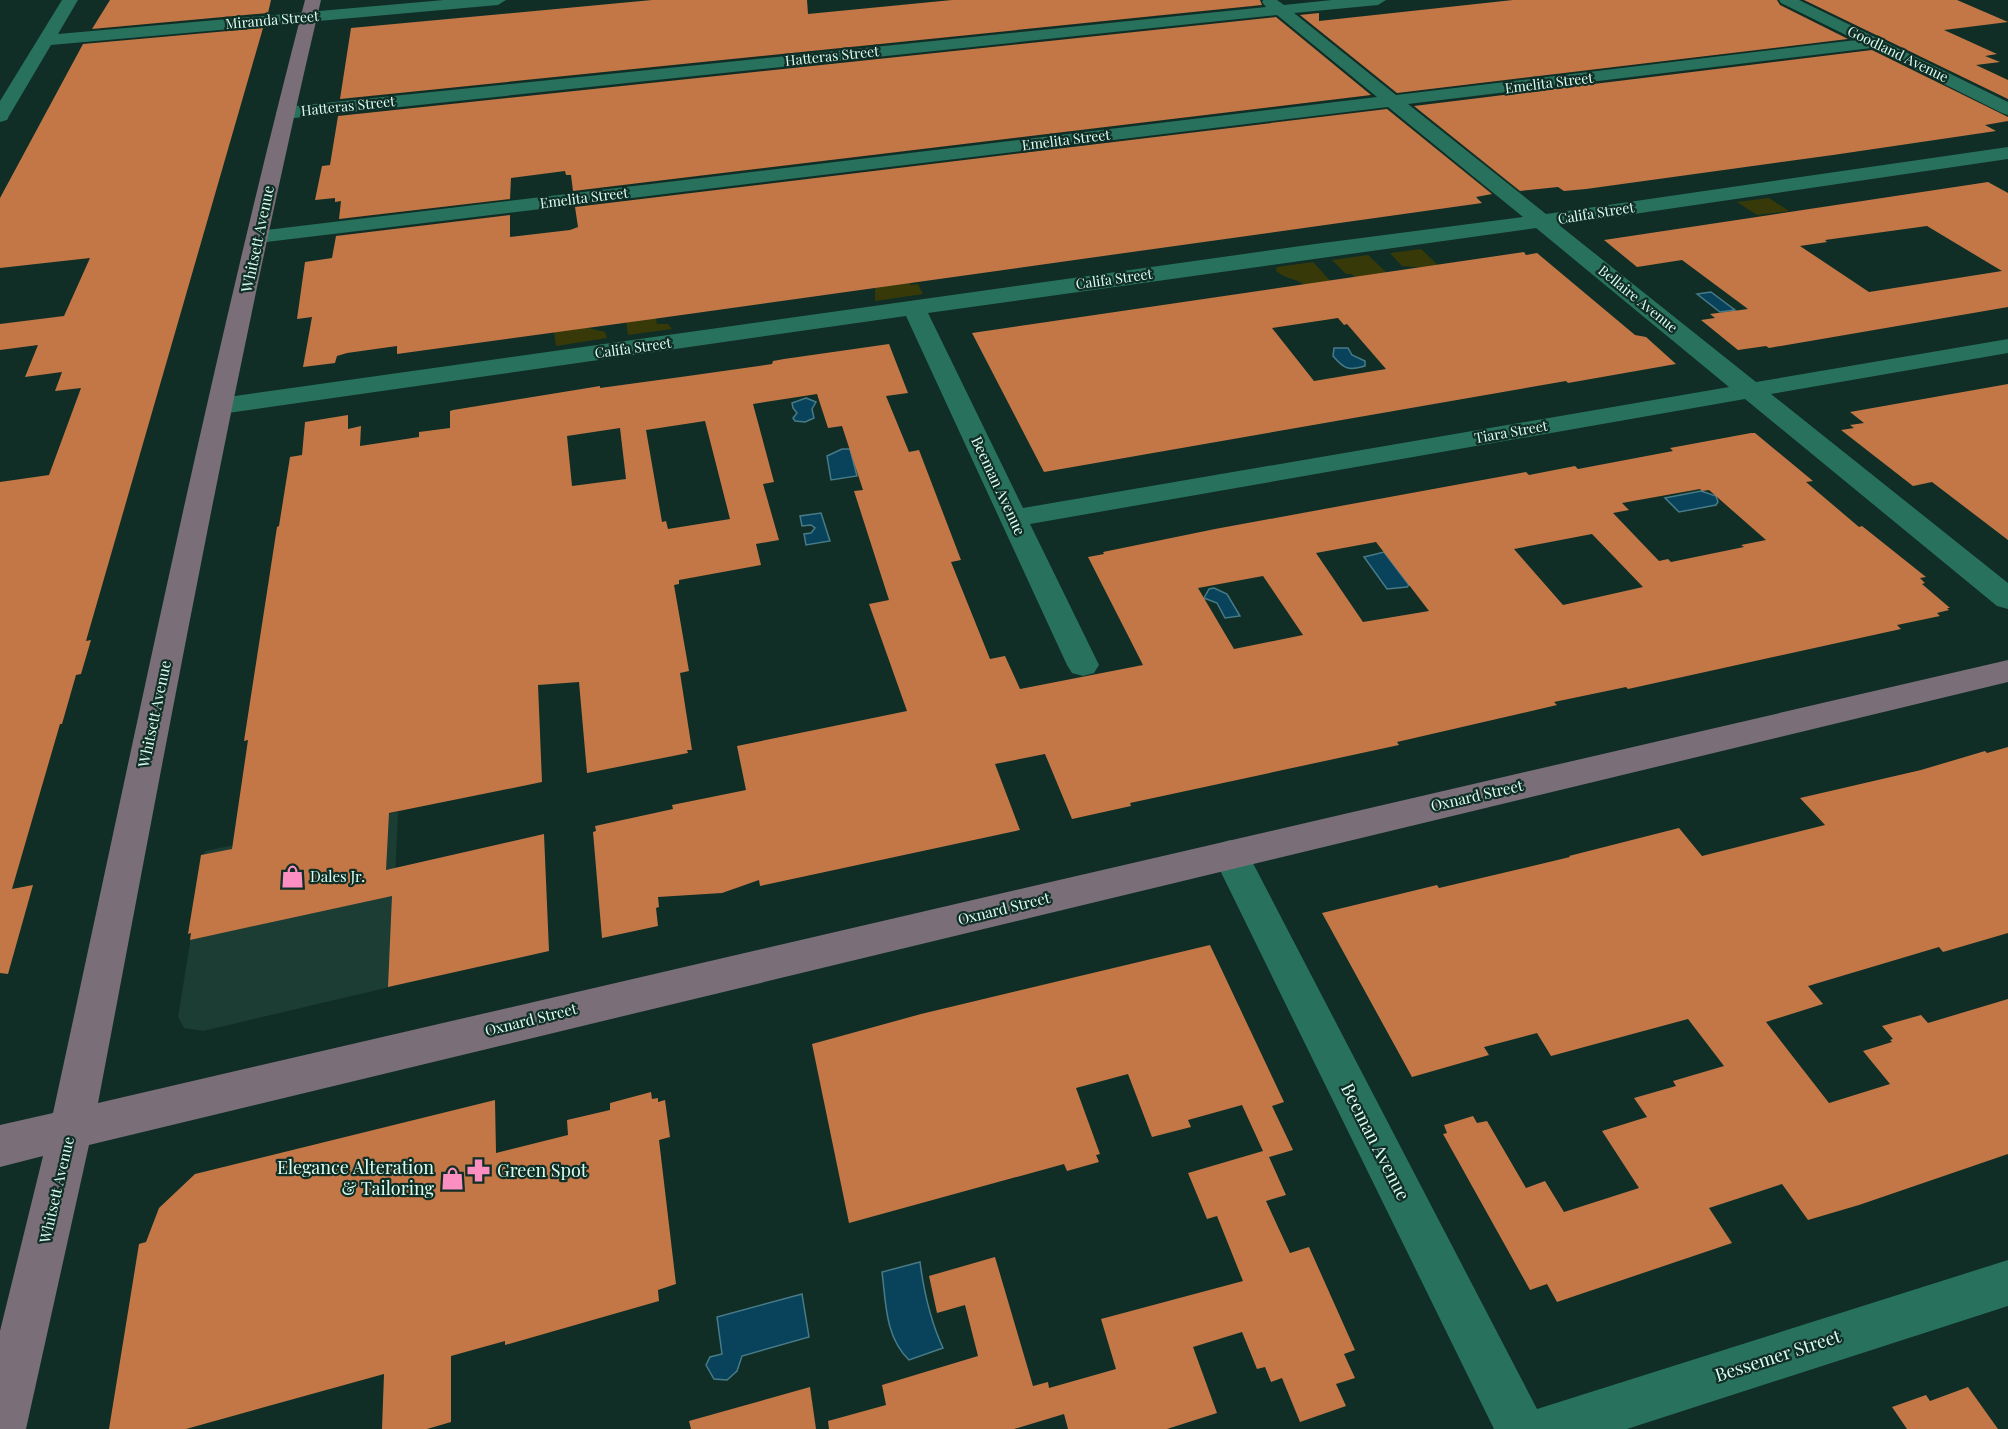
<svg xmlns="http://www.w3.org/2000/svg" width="2008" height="1429" font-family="'Playfair Display',serif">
	<rect width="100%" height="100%" fill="#102e25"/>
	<polygon fill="#1c3d34" points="398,812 390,987 203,1031 184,1028 178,1017 205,851"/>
	<g fill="#373a08">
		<polygon points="1769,198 1789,211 1757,215 1737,202"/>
		<polygon points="1421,249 1442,269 1402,266 1390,253"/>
		<polygon points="1368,255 1390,276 1361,281 1351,274 1346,274 1332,260"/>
		<path d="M1313,262L1335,286L1311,290C1300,278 1289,281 1276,271L1277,267Z"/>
		<polygon points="906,275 911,285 918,284 923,294 875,301 875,288 878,288 874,279"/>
		<polygon points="625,313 656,319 657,324 668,324 672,329 628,335"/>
		<polygon points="584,327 605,332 607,338 556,346 554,332"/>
	</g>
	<g fill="#09435b" stroke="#487b88" stroke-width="1.5">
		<polygon points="1711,292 1735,310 1720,312 1697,294"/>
		<path d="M1334,348H1348L1352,355L1365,361V366C1349,371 1344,369 1333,356Z"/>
		<polygon points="806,398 816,402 812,409 814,418 805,422 795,421 793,418 797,413 793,408 792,403"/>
		<polygon points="842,449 850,449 857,476 831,480 827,456"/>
		<polygon points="1701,491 1716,496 1718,502 1716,505 1679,512 1665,498"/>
		<polygon points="821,513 830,541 806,545 804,534 811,533 815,528 811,525 802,526 800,516"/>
		<polygon points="1384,552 1409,585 1407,587 1387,589 1364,557"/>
		<polygon points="1214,588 1227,594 1240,616 1225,618 1217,603 1204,598 1209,589"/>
		<path d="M920,1262C924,1293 930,1320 943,1348L909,1360C885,1337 886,1303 882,1272Z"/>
		<polygon points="802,1294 809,1337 742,1356 737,1371 727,1380 714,1379 706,1365 710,1357 722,1354 717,1317"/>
	</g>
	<g fill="#c37747" fill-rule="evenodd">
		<polygon points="110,0 271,0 268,13 92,29"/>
		<polygon points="652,0 807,0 808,14 952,0 1260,0 1262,5 340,99 351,28"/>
		<polygon points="1513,0 1777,0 1780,5 1848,39 1397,93 1300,15 1319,13 1319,21"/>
		<polygon points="1804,0 1957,0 2008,22 1944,30 1997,54 1985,56 2000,62 1976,65 2008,80 2008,99"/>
		<polygon points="1276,17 1371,95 573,191 571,175 566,175 565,171 511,178 510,199 339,219 341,201 335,202 335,198 315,200 322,166 330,165 338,116"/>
		<polygon points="263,28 86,641 91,640 81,674 76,675 62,724 60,724 12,889 33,885 8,974 0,973 0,482 49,475 81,388 55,391 62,372 25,377 38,345 0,350 0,324 64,316 90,258 0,268 0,198 83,44"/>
		<polygon points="1872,50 2008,117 2008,121 1985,125 1996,131 1833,155 1586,189 1564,191 1558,187 1520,191 1414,106"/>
		<polygon points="1387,109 1492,194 1476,197 1482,203 653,319 397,354 397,346 347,353 337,356 335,363 303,367 312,317 297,319 305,262 332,258 336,236 510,215 510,237 570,230 578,227 575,207"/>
		<path d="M1988,182L2008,193V307L1769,348L1766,346L1738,350L1701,320L1715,318L1710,314L1748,309L1682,260L1637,267L1604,240ZM1927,226L2002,271L1869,292L1800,246L1827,242L1825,240Z"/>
		<path d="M1524,252L1526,255L1537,253L1635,335L1646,337L1676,364L1568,383L1566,381L1044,472L972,333ZM1338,318L1344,325L1347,324L1386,369L1314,381L1272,328Z"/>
		<path d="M889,344L908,393L886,396L909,452L919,450L961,560L951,562L990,659L1005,656L1020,689L1143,665L1088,557L1104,554L1103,552L1215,529L1526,472L1529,475L1575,466L1578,469L1673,451L1670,448L1751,433H1755L1813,481L1806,482L1859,527L1862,526L1926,577L1920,578L1925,583L1922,584L1950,608H1947L1949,610L1937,613L1940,616L1897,625L1901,629L1628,689L1626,687L1554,702L1557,705L1397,742L1399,745L1130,803L1131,806L1072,819L1045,754L995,764L1020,830L760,886L759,880L722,893L658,897L659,907L656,908L658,926L602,938L593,832L596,831L595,826L673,809L672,805L746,790L737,746L907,711L869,604L889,600L854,491L863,490L842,426L828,428L817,394L753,404L774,482L763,484L779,540L756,544L761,565L679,580V584L674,585L689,671L680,673L692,750H687L688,753L587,773L579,682L538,685L542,782L389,813L386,870L544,834L549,951L388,987L392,896L190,940L191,933L188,934L201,855L232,849L248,740L244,741L277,527L279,526L290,457L302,455L305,422L348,415V429L361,426L360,446L419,437V432L450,428V411L453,410L600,386V388L688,376L772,364L773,361L784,359ZM705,421L730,519L668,529L666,521L662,522L646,430ZM620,428L626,479L572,486L567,436ZM1700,489L1702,491L1709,490L1766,540L1741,545L1744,547L1671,562L1668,559L1659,561L1613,513L1629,510L1622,503ZM1592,534L1643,587L1563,605L1514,549ZM1376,542L1429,611L1363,622L1316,553ZM1263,576L1303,635L1234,649L1198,588Z"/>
		<polygon points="2008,384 2008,540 1932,482 1913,486 1841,430 1854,428 1850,425 1864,423 1850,412"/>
		<polygon points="2008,747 2008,933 1943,952 1939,947 1808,986 1823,1004 1766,1022 1829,1103 1890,1084 1863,1051 1892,1042 1890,1040 1893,1039 1882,1026 1921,1015 1928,1023 2008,999 2008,1154 1859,1205 1808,1220 1782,1184 1709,1208 1732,1243 1557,1302 1547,1284 1530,1290 1443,1134 1447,1133 1444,1125 1473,1116 1477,1123 1487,1121 1526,1188 1545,1181 1564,1212 1639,1188 1602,1131 1647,1117 1634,1098 1676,1086 1673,1081 1724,1066 1688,1019 1551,1056 1537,1033 1484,1047 1489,1055 1412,1077 1322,913 1437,885 1439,888 1570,857 1569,856 1679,828 1702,856 1825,825 1800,798 1921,770 1985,751 1987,753"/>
		<polygon points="1210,945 1284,1102 1272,1106 1293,1150 1269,1157 1286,1195 1266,1201 1290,1253 1309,1247 1355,1350 1344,1354 1355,1378 1336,1384 1346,1406 1300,1422 1282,1378 1271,1382 1265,1367 1257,1369 1242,1332 1193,1347 1217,1413 1167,1429 1068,1429 1064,1414 1014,1429 829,1429 828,1421 886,1405 882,1385 978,1356 965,1305 937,1313 929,1276 995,1257 1033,1386 1048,1382 1049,1388 1116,1369 1101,1319 1243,1281 1217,1216 1207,1219 1188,1173 1263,1151 1242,1105 1188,1120 1191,1127 1152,1137 1128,1074 1076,1088 1100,1154 1096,1155 1099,1162 1067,1171 1064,1164 849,1223 812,1044 921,1014"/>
		<polygon points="651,1092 652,1099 658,1098 658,1102 665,1100 670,1137 659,1140 676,1284 658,1290 659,1301 505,1345 505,1341 451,1356 451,1422 427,1429 382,1429 384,1374 186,1429 109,1429 139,1244 146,1242 159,1208 195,1174 495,1100 496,1153 568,1135 567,1120 610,1110 610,1103"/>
		<polygon points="810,1387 816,1429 691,1429 689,1421"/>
		<polygon points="1968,1387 1998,1429 1907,1429 1892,1407 1926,1395 1930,1401"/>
	</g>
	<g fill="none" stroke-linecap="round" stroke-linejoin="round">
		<g fill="#28715d" fill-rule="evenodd">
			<polygon points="62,0 78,0 58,34 444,0 506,0 498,5 51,45 9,116 7,120 0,122 0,101"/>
			<path d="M1263,0H1277L1284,5L1332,0H1386L1378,5L1294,13L1396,95L1856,40L1781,3L1779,0H1799L2008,102V115L2002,113L1872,48L1408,104L1546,214L2008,147V159L1559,225L1756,382L2008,339V353L1771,394L2008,583V609L1997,606L1745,399L1030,524L1099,665L1094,673L1083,676L1072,673L1067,665L906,316L221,414L212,411L208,406L212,401L221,398L1315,244L1523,217L1388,107L258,243L250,242L247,237L250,232L258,231L1377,97L1277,15L285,119L278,117L276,113L278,109L285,107L1266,7L1262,2ZM1536,228L1729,387L1023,508L928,313Z"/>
			<polygon points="1230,840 1243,844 1537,1409 2008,1260 2008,1306 1627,1429 1494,1429 1212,854 1217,844"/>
		</g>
		<path fill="#7a6e78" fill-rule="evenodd" d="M305,0H321C235,365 168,735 98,1103L2008,660V682L89,1145L26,1429H0V1331L43,1156L0,1167V1125L53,1113C134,741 209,368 305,0Z"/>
	</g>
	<defs>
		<symbol id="shop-bare" viewBox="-9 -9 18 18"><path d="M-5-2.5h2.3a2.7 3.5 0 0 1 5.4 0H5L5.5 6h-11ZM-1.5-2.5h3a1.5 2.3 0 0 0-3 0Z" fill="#fc8fc1" stroke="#102e25" stroke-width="2.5" paint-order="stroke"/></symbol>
		<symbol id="pharmacy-bare" viewBox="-9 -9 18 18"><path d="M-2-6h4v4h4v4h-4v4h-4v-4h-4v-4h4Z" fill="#fc8fc1" stroke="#102e25" stroke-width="2.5" paint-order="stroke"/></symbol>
	</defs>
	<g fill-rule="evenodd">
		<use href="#shop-bare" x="276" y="860" width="33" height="33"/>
		<use href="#pharmacy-bare" x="462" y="1154" width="33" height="33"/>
		<use href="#shop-bare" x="436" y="1162" width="33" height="33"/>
	</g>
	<g text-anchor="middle" stroke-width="4.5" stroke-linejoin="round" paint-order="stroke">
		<g font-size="14" fill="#dbfef2" stroke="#102e25">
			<text transform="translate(272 20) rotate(-5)" y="5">Miranda Street</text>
			<text transform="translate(1898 54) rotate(26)" y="5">Goodland Avenue</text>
			<text transform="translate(832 56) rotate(-6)" y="5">Hatteras Street</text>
			<text transform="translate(1549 83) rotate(-7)" y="5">Emelita Street</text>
			<text transform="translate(348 106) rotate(-6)" y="5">Hatteras Street</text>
			<text transform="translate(1066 140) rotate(-7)" y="5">Emelita Street</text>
			<text transform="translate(584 198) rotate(-7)" y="5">Emelita Street</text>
			<text transform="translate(1596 213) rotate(-9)" y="5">Califa Street</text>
			<text transform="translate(1114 279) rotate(-8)" y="5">Califa Street</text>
			<text transform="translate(1638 299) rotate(39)" y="5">Bellaire Avenue</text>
			<text transform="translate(633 348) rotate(-8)" y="5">Califa Street</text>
			<text transform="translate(1511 432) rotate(-10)" y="5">Tiara Street</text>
		</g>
		<g font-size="15" fill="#dbfef2" stroke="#102e25">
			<text transform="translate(258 239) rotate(-78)" y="5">Whitsett Avenue</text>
			<text transform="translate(998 486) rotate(65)" y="5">Beeman Avenue</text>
			<text transform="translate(155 714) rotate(-78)" y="5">Whitsett Avenue</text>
			<text transform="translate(1477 796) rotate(-13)" y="5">Oxnard Street</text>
			<text transform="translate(1004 909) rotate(-14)" y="5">Oxnard Street</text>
			<text transform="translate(531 1020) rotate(-14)" y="5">Oxnard Street</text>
			<text transform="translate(57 1190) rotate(-77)" y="5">Whitsett Avenue</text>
		</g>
		<g font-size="15" fill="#dbfef2" stroke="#102e25" text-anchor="start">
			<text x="310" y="882">Dales Jr.</text>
		</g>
		<g font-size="18" fill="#dbfef2" stroke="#102e25">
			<text transform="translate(1375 1142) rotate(63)" y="6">Beeman Avenue</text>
			<text transform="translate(1778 1356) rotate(-18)" y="6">Bessemer Street</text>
		</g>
		<g font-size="18" fill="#dbfef2" stroke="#102e25" text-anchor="end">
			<text x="434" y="1174">Elegance Alteration<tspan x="434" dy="21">&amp; Tailoring</tspan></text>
			<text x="497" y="1177" text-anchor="start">Green Spot</text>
		</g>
	</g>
</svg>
